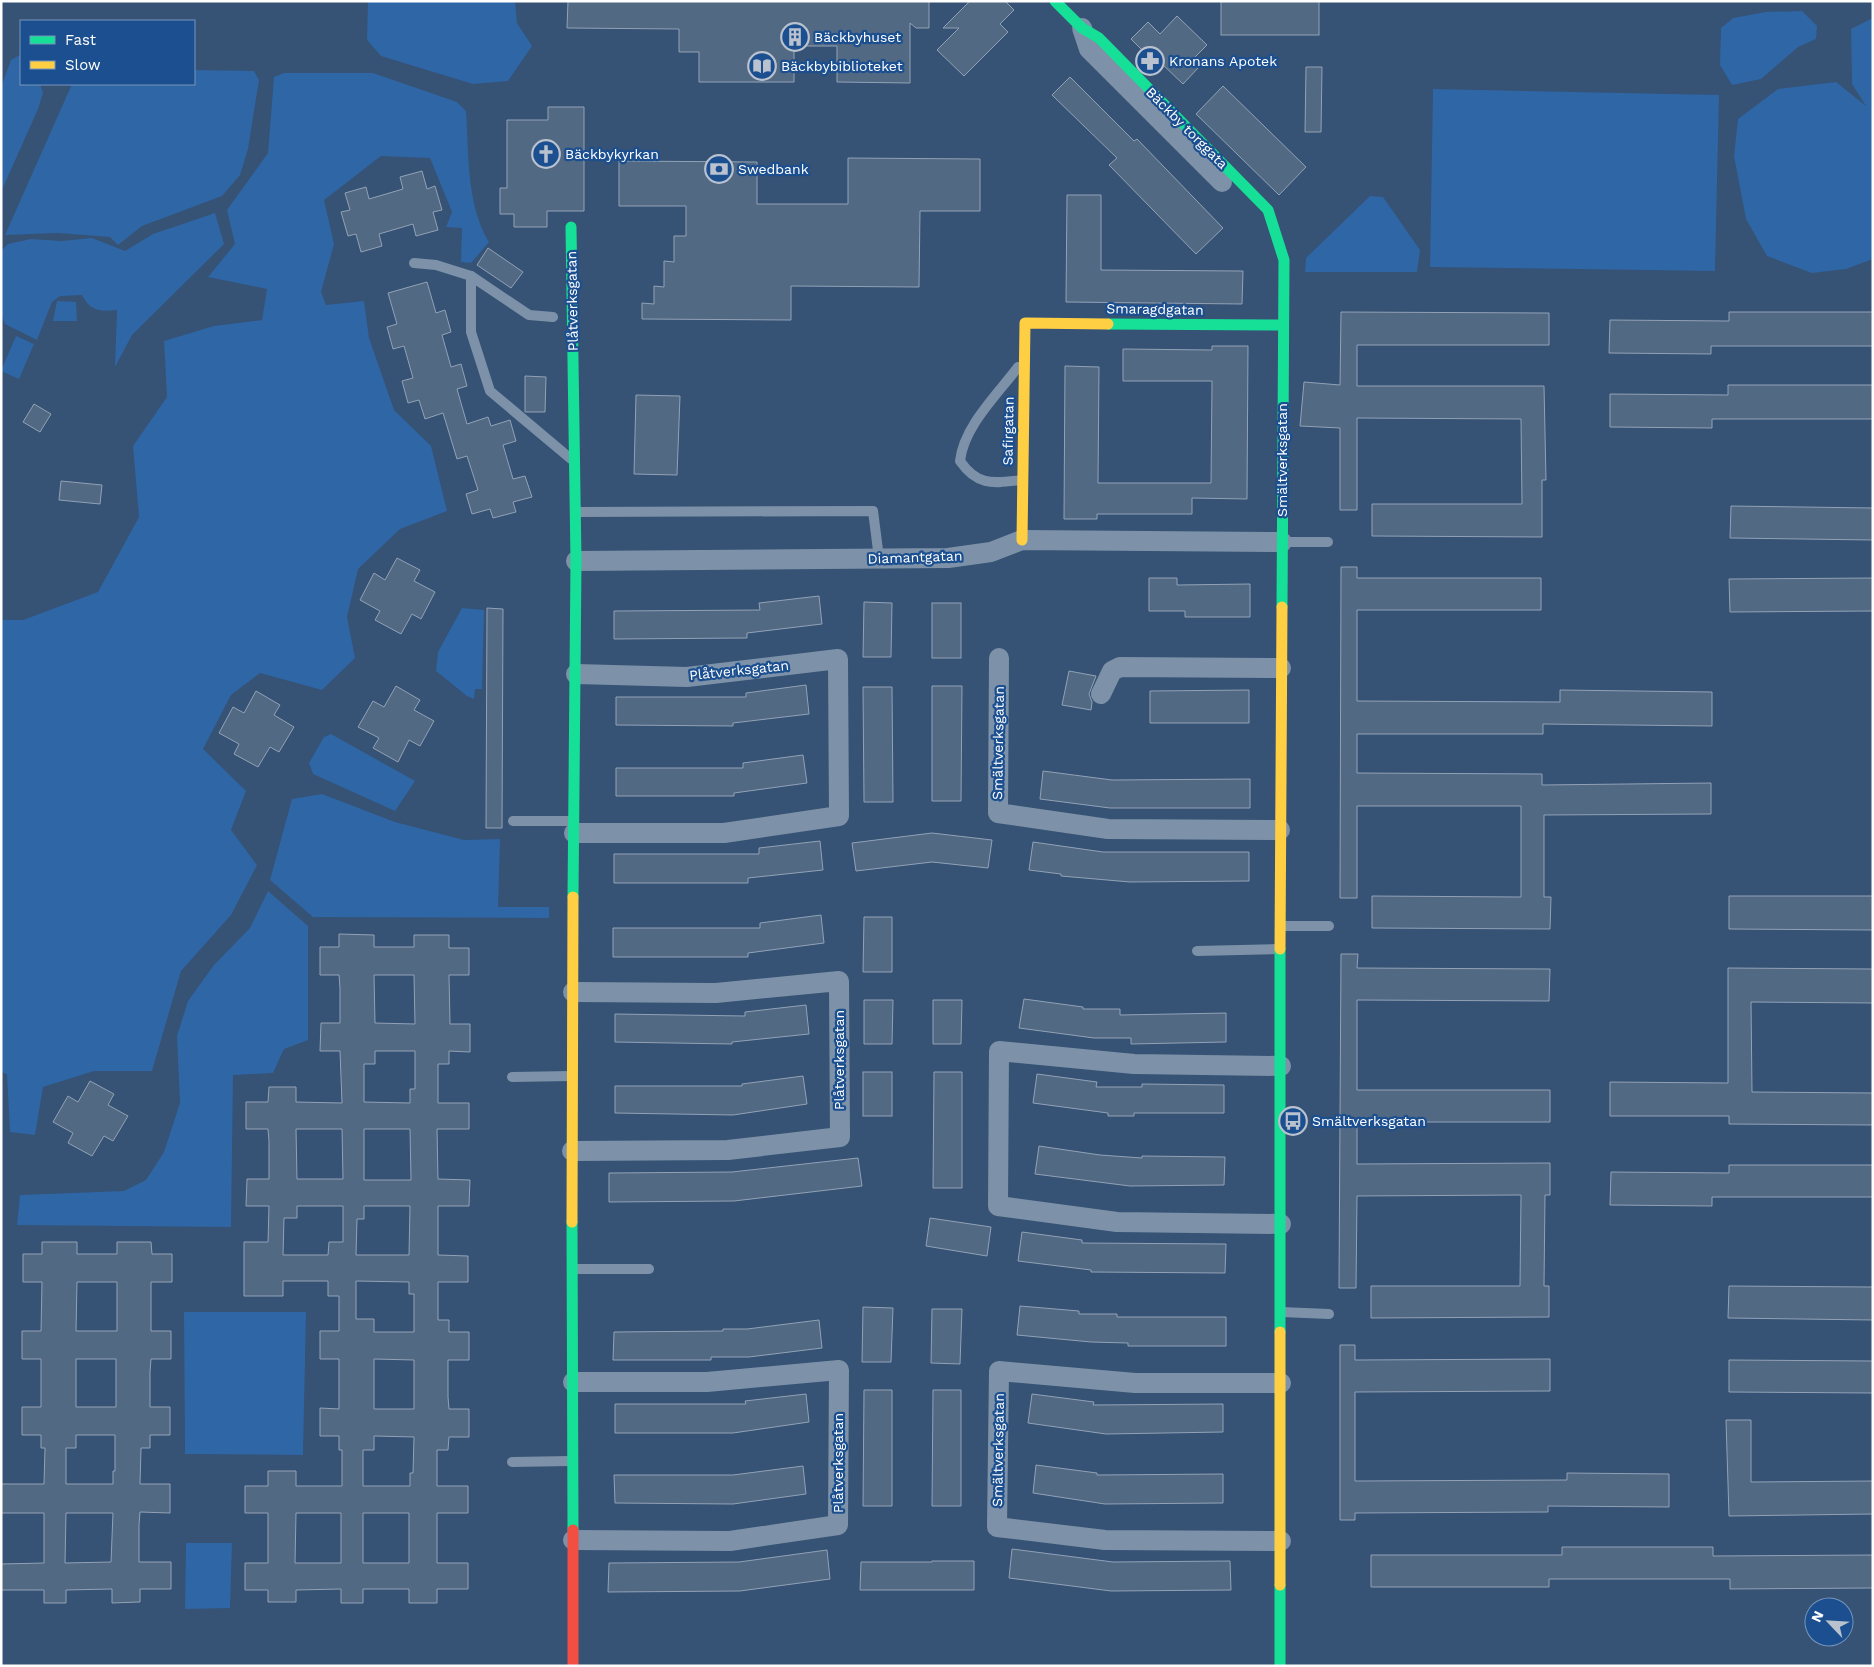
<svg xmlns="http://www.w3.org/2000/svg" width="1874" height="1667" font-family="'Work Sans',sans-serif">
<rect width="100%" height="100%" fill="#365274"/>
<g fill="#2f66a5">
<polygon points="368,1 515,1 517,23 532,46 508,81 473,84 381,56 367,40"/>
<polygon points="1802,11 1817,26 1816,39 1798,47 1761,79 1732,85 1720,65 1721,28 1733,18 1766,12"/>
<polygon points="1873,18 1873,259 1846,269 1812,273 1767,256 1746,219 1734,156 1738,119 1778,89 1836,82 1866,106 1852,84 1851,29"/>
<polygon points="20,55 21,84 40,84 43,93 38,109 1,192 1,87 11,60"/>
<polygon points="194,70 254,71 259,80 248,149 240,175 222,196 142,226 118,245 110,237 58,233 5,235 72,84 194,84"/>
<path d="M284,73H373L457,102L466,111C469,153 466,205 489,242L471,263L461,262L462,228L446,227L452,212L430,158L381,156L324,200L334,244L321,292L326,305L364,301L369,338L394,410L431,446L447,511L400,529L358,569L347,617L355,658L322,690L260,673L231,695L203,749L246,791L231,830L257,865L231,915L181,971L152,1071H94L43,1087L35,1135L10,1132L7,1074L1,1072V620H23L98,592L139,517L133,446L167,397L164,341L214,326L262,320L267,289L208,277L235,244L227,210L268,153L274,77Z"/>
<polygon points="1433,89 1719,95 1715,271 1430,267"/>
<polygon points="1370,196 1383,197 1420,250 1417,272 1305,272 1306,258"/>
<path d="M215,213L224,244L132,335L115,367L117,310C100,312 90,311 82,295L60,296L52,302L37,340L5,324L1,314V251L8,244L31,239L61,241L92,238L125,251L153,234Z"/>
<polygon points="57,301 76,302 77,321 53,321"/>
<polygon points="16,336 34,344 19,379 1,371"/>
<polygon points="462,608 484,610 482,689 475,689 474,699 467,696 436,671 438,652"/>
<polygon points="331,734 415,781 395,811 313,774 309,763 324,737"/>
<polygon points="322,794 395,822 464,840 500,839 498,907 549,907 549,918 313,917 270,880 292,799"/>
<polygon points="268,891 308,926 308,1040 284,1049 273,1073 233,1075 231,1227 17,1225 20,1195 124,1191 146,1180 164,1152 180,1103 177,1036 188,1001 214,965 250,928"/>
<polygon points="184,1312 306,1312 303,1455 185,1454"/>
<polygon points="186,1543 232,1543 230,1608 185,1609"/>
</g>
<g fill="#526984" stroke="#92a2b6" fill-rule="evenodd">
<polygon points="568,1 929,1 929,28 916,28 910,23 910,83 837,82 837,46 794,46 794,82 699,82 699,52 679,52 679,29 567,28"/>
<polygon points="970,1 1005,1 1014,10 1000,24 1008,32 964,76 937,50 959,28 943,28"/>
<rect x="1221" y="1" width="98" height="34"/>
<polygon points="1177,16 1207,45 1192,60 1199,67 1183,84 1160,62 1157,65 1131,39 1148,22 1160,34"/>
<polygon points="1306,67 1322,67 1321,132 1305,132"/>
<polygon points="1070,77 1134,141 1137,139 1223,228 1196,254 1109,165 1117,158 1052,95"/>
<polygon points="1223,86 1306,167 1279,195 1196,114"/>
<polygon points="548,107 584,107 584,211 547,211 547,227 514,227 514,214 500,214 500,188 507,188 507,120 548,120"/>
<polygon points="848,158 980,159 980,211 920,211 919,287 791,286 791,320 642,319 642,303 654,304 654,286 664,287 664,261 674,262 674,236 686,236 686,206 619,206 619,161 757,162 757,204 848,204"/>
<polygon points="422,171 427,189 435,186 442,210 433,212 438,230 416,236 413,224 379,234 382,246 361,252 356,234 348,236 341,212 350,210 345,193 366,187 369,199 403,189 400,177"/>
<polygon points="1067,195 1101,195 1101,270 1243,271 1242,304 1066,302"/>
<polygon points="488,248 523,272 511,288 477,265"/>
<polygon points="427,282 436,313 445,310 451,332 442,335 451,367 461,364 467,386 457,389 467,424 488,417 491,426 510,420 516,441 503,445 513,479 525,476 532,497 513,502 516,512 493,518 490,509 472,514 466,494 478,490 467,456 457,459 443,413 425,419 419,400 408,403 402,381 413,378 404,346 393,349 387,327 397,324 388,293"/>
<polygon points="1341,312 1549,313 1549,345 1357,345 1357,386 1544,386 1546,480 1542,480 1542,537 1372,536 1372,504 1522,504 1521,419 1357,418 1357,510 1340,510 1340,428 1300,426 1304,382 1340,385"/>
<polygon points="1729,312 1873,312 1873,346 1711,346 1711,354 1609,353 1610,320 1729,321"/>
<polygon points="1212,346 1248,346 1247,499 1192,498 1192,514 1097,514 1097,519 1064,519 1065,366 1099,367 1098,483 1211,483 1212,381 1123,381 1123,349 1212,350"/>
<polygon points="525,376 546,377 545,412 525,412"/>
<polygon points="1728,385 1873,385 1873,419 1712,419 1712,428 1610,427 1610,394 1728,395"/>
<polygon points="636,395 680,396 677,475 634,474"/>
<polygon points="34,404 51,414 40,432 23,422"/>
<polygon points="61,481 102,485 100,504 59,500"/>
<polygon points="1731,506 1873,508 1873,540 1730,538"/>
<polygon points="397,558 420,570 414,581 435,592 421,619 412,614 401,634 375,620 380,611 360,600 374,573 385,580"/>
<polygon points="1341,567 1357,567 1357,578 1541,578 1541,610 1357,610 1357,701 1560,702 1560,690 1712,692 1712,726 1543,724 1543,734 1357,734 1357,773 1542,774 1542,785 1711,783 1711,814 1544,815 1544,897 1551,897 1550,929 1372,928 1372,896 1521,897 1521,806 1357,806 1357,898 1340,898"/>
<polygon points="1149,578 1177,578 1177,585 1250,584 1250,617 1185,617 1185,611 1149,611"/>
<polygon points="1873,578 1873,611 1730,612 1729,579"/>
<polygon points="819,596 822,624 747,633 747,638 614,639 614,611 760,610 759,603"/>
<polygon points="864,602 892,603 891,657 863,657"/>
<rect x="932" y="603" width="29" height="55"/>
<polygon points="487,608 503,609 502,828 486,828"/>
<polygon points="1069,671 1096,676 1089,694 1092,702 1091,710 1062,705"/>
<polygon points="806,685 809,714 733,723 733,726 616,725 616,697 746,697 746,693"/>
<polygon points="396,686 420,700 414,710 434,721 420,746 409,740 398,762 373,748 379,738 358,727 373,701 384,707"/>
<polygon points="932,686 962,686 961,801 932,801"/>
<polygon points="863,687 892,687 893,802 864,802"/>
<polygon points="1249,690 1249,723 1150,723 1150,691"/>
<polygon points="256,691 280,705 274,715 294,727 279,752 270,747 258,767 234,754 239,744 219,733 233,707 244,713"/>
<polygon points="803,755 807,783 734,793 734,796 616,796 616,768 743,768 743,763"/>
<polygon points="1043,771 1112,780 1250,779 1250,808 1110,808 1040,799"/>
<polygon points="932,833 992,840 988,868 932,862 856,871 852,843"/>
<polygon points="820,841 823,870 748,878 748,883 614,883 614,854 759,854 759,848"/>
<polygon points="1033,842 1103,852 1249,852 1249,881 1130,882 1061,876 1061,874 1029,870"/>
<polygon points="1729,896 1873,896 1873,930 1729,929"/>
<polygon points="821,915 824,943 748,953 748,957 613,957 613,928 760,928 760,923"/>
<polygon points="864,917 892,917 892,972 863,972"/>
<path d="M339,934L374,935V947H414V935H449V948H469V975H449L450,1024H470V1052L449,1051V1064H438V1103H469V1129H437L438,1179L470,1180L469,1206H438V1255L468,1256V1282H438V1320H449V1332H469V1360H448V1397L449,1409H469V1437H449L448,1450H437V1486H468V1513H437V1563H468V1589H437V1603H409V1589H363V1603H341V1589L296,1590V1602H268V1590H245V1563H268V1513H245V1486H268V1471H296V1486H342V1450H339V1436H320V1408L339,1409V1359H320V1331H339V1296H328V1281H283V1296H244V1242H268L269,1206H246L247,1179H269V1141L268,1129H246V1102H268L269,1087H296V1102L342,1103L340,1051H320L321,1023H340V988L339,975H320V947H339ZM374,975H414L415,1024L375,1023ZM375,1051H415V1089H410V1103L364,1102V1064H375ZM296,1129H342L343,1179H297ZM364,1129H410L411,1180H364ZM297,1206H343V1242H329L328,1255H283L284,1218H297ZM364,1206H410L409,1255H356L357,1219H364ZM356,1281L409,1282V1294H414V1332H374V1319H356ZM374,1359L414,1360V1409H374ZM374,1436L414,1437L413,1473H410V1486H363V1450H374ZM296,1513H341V1563H295ZM363,1513H409V1563H363Z"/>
<polygon points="1341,954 1358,954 1357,968 1550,969 1549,1001 1357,1000 1357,1090 1550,1090 1550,1122 1357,1122 1357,1164 1550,1163 1550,1195 1545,1195 1544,1286 1549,1286 1549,1317 1371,1318 1371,1286 1520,1286 1521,1195 1357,1196 1356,1288 1339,1288"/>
<polygon points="1728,968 1873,969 1873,1003 1751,1002 1752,1092 1873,1093 1873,1125 1729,1124 1729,1116 1610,1116 1610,1082 1728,1083"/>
<polygon points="1024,999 1083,1007 1083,1009 1120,1009 1120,1015 1226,1013 1226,1042 1131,1044 1131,1038 1094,1038 1019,1028"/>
<polygon points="864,1000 893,1000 892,1044 864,1044"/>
<polygon points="933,1000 962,1000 961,1044 933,1044"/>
<polygon points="806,1005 809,1034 732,1042 732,1044 615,1042 615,1014 745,1016 745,1012"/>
<rect x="863" y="1072" width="29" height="44"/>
<polygon points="934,1072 962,1072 962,1188 933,1188"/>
<polygon points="1037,1074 1097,1082 1096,1087 1142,1087 1142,1084 1224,1085 1224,1113 1134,1113 1134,1116 1108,1116 1108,1113 1033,1103"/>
<polygon points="803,1076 807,1104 733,1115 615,1113 615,1086 742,1086 742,1084"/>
<polygon points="90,1081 114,1094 108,1105 128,1116 113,1141 104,1136 92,1156 68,1143 73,1133 53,1122 68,1096 78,1102"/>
<polygon points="1039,1146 1100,1155 1142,1158 1142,1156 1225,1157 1224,1185 1130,1186 1035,1174"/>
<polygon points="858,1158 862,1186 734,1201 609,1202 609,1173 732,1172"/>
<polygon points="1729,1165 1873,1165 1873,1197 1712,1197 1712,1206 1610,1205 1611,1172 1729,1173"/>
<polygon points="930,1218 991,1227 987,1256 926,1246"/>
<polygon points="1022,1232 1082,1240 1082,1243 1226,1244 1225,1273 1091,1272 1091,1270 1018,1261"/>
<path d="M42,1242H77V1254H117V1242H151L152,1254H172V1282H151V1331H171V1359H151L150,1372V1407H170V1435H150V1448H141L140,1484H170V1513L140,1512L139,1525V1562H171V1589H140V1602L112,1603V1589L66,1590V1603H44V1590H1V1564L44,1563V1513H1V1484H44L45,1448H41V1435H22V1407H41V1359H22V1331H41L42,1282H23V1254H42ZM77,1282H117V1331H76ZM76,1359H116V1407H76ZM76,1435H115V1471H113V1484H66V1448H76ZM66,1513H113L111,1562L65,1563Z"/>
<polygon points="1729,1286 1873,1287 1873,1320 1728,1318"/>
<polygon points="1020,1306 1079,1311 1079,1314 1117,1314 1117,1317 1226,1317 1226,1346 1128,1346 1128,1343 1091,1342 1017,1335"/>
<polygon points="863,1307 893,1308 891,1362 862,1362"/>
<polygon points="932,1309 962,1309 960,1364 931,1363"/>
<polygon points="819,1320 822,1348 749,1357 711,1357 711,1360 613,1360 614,1332 723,1331 723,1329 747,1329"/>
<polygon points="1340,1345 1355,1345 1355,1360 1550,1359 1550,1391 1355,1392 1355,1481 1567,1480 1567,1473 1669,1474 1669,1507 1548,1506 1548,1512 1355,1513 1355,1520 1340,1520"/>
<polygon points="1729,1360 1873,1361 1873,1393 1729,1392"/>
<polygon points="864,1390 892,1390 892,1506 863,1506"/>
<polygon points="933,1390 961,1390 961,1506 932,1506"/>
<polygon points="806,1394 809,1422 733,1433 615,1433 615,1404 746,1404 745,1401"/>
<polygon points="1032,1394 1094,1402 1093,1405 1223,1404 1223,1432 1106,1434 1028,1423"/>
<polygon points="1726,1420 1751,1420 1751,1482 1873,1481 1873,1514 1729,1516"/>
<polygon points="1036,1465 1097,1473 1097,1475 1223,1474 1223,1503 1105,1504 1033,1493"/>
<polygon points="803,1466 806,1494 733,1504 615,1503 614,1475 733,1475"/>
<polygon points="1562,1547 1713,1547 1713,1556 1873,1555 1873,1588 1730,1589 1730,1579 1549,1579 1549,1587 1371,1587 1371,1555 1562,1555"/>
<polygon points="1012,1549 1113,1562 1230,1561 1231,1590 1111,1591 1009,1578"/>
<polygon points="827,1550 830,1579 740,1591 608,1592 609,1563 739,1562"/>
<polygon points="932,1561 974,1561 974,1590 860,1590 861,1562 932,1562"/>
</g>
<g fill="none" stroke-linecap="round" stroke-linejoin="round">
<g stroke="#7d92a8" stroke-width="10">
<polyline points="414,263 436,265 471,276 529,315 553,317"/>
<polyline points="471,276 471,332 490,391 571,459"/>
<path d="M1018,367C997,395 964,426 960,461C978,487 994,483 1022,480"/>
<polyline points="577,512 873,511 879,558"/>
<polyline points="1282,542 1328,542"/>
<polyline points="513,821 573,821"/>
<polyline points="1281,926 1329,926"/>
<polyline points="1197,951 1278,949"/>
<polyline points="512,1077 571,1076"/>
<polyline points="574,1269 649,1269"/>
<polyline points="1281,1312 1329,1314"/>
<polyline points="512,1462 571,1461"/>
</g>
<g stroke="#7d92a8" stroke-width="20">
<polyline points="1082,28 1089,49 1222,182"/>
<polyline points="576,561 948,558 991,552 1022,540 1282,542"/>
<polyline points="999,658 998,813 1108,829 1280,830"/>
<polyline points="1101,694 1112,671 1120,667 1281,668"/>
<polyline points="574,833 724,833 839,816 838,659 687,677 576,674"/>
<polyline points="572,1151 728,1150 840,1137 839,981 716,993 573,992"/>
<polyline points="1281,1224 1117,1222 998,1206 999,1051 1134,1064 1281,1066"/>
<polyline points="573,1540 730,1541 838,1525 839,1370 707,1382 573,1382"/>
<polyline points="1281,1541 1105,1540 997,1527 999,1371 1135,1383 1281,1383"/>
</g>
<g stroke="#16e098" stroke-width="11">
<polyline points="1055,1 1082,28 1099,38 1268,210 1284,260 1282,607"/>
<polyline points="571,227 576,561 573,897"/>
<polyline points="1108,324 1283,325"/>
<polyline points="1280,949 1280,1332"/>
<polyline points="572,1222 573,1530"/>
<polyline points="1280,1585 1280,1666"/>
</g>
<g stroke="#ffcf43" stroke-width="11">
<polyline points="1022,540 1025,323 1108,324"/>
<polyline points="1280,949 1282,607"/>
<polyline points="572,1222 573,897"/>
<polyline points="1280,1332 1280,1585"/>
</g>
<polyline stroke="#f24e42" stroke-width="11" points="573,1530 573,1666"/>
</g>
<defs>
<symbol id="building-ring" viewBox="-11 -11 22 22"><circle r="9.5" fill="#1b4f8f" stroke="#b9c2ce" stroke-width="1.5"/><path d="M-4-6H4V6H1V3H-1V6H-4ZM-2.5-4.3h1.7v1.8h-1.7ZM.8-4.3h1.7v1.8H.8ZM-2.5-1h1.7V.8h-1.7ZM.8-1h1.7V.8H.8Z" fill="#b9c2ce"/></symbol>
<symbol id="pharmacy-ring" viewBox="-11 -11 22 22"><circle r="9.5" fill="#1b4f8f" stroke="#b9c2ce" stroke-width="1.5"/><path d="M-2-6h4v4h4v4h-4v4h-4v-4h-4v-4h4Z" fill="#b9c2ce"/></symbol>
<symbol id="library-ring" viewBox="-11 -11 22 22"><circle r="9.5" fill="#1b4f8f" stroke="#b9c2ce" stroke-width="1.5"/><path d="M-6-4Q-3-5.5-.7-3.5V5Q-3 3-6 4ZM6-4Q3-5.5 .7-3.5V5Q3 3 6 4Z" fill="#b9c2ce"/></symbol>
<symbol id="church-ring" viewBox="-11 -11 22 22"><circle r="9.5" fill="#1b4f8f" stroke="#b9c2ce" stroke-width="1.5"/><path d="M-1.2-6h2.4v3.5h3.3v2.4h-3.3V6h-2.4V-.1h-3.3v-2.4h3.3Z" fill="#b9c2ce"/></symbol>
<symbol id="bank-ring" viewBox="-11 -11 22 22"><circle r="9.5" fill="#1b4f8f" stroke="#b9c2ce" stroke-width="1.5"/><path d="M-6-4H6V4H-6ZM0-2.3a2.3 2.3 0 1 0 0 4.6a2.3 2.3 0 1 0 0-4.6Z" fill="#b9c2ce"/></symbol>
<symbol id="bus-ring" viewBox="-11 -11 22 22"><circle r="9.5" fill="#1b4f8f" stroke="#b9c2ce" stroke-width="1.5"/><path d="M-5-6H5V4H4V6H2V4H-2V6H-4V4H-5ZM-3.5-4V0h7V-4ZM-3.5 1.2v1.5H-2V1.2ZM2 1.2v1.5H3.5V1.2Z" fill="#b9c2ce"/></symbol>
</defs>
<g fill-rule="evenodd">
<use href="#building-ring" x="779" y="21" width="32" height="32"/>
<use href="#pharmacy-ring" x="1134" y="45" width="32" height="32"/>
<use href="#library-ring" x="746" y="50" width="32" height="32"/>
<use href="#church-ring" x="530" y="138" width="32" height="32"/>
<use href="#bank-ring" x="703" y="153" width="32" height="32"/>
<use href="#bus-ring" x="1277" y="1105" width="32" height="32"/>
</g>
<g text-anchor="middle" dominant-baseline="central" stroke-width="4.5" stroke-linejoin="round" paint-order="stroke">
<g font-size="14" fill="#fff" stroke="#1b4f8f" text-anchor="start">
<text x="814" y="37">Bäckbyhuset</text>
<text x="1169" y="61">Kronans Apotek</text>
<text x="781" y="66">Bäckbybiblioteket</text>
<text x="565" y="154">Bäckbykyrkan</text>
<text x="738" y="169">Swedbank</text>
<text x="1312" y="1121">Smältverksgatan</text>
</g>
<g font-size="14" fill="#fff" stroke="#1b4f8f">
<text transform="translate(1187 128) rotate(45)">Bäckby torggata</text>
<text transform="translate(572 301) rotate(-91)">Plåtverksgatan</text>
<text transform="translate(1155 309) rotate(1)">Smaragdgatan</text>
<text transform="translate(1008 431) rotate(-89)">Safirgatan</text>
<text transform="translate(1282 460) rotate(-90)">Smältverksgatan</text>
<text transform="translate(915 557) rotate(-2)">Diamantgatan</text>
<text transform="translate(739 670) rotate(-6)">Plåtverksgatan</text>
<text transform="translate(998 743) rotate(-89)">Smältverksgatan</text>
<text transform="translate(839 1060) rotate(-90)">Plåtverksgatan</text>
<text transform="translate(998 1450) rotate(-89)">Smältverksgatan</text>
<text transform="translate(838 1463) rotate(-90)">Plåtverksgatan</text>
</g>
</g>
<rect width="1874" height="1667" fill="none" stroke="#ffffff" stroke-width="5"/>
<rect x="20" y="20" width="175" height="65" fill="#1b4f8f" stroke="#7695bc"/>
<rect x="30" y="36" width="25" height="8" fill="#16e098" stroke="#7695bc"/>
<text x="65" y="45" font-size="15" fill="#ffffff">Fast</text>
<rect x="30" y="61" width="25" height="8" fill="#ffcf43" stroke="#7695bc"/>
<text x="65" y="70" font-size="15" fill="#ffffff">Slow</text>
<g transform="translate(1829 1622) rotate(295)"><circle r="24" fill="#1b4f8f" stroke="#7695bc"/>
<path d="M0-4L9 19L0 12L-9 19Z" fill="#b9c2ce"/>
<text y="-8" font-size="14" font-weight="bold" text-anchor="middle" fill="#ffffff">N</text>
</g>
</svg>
